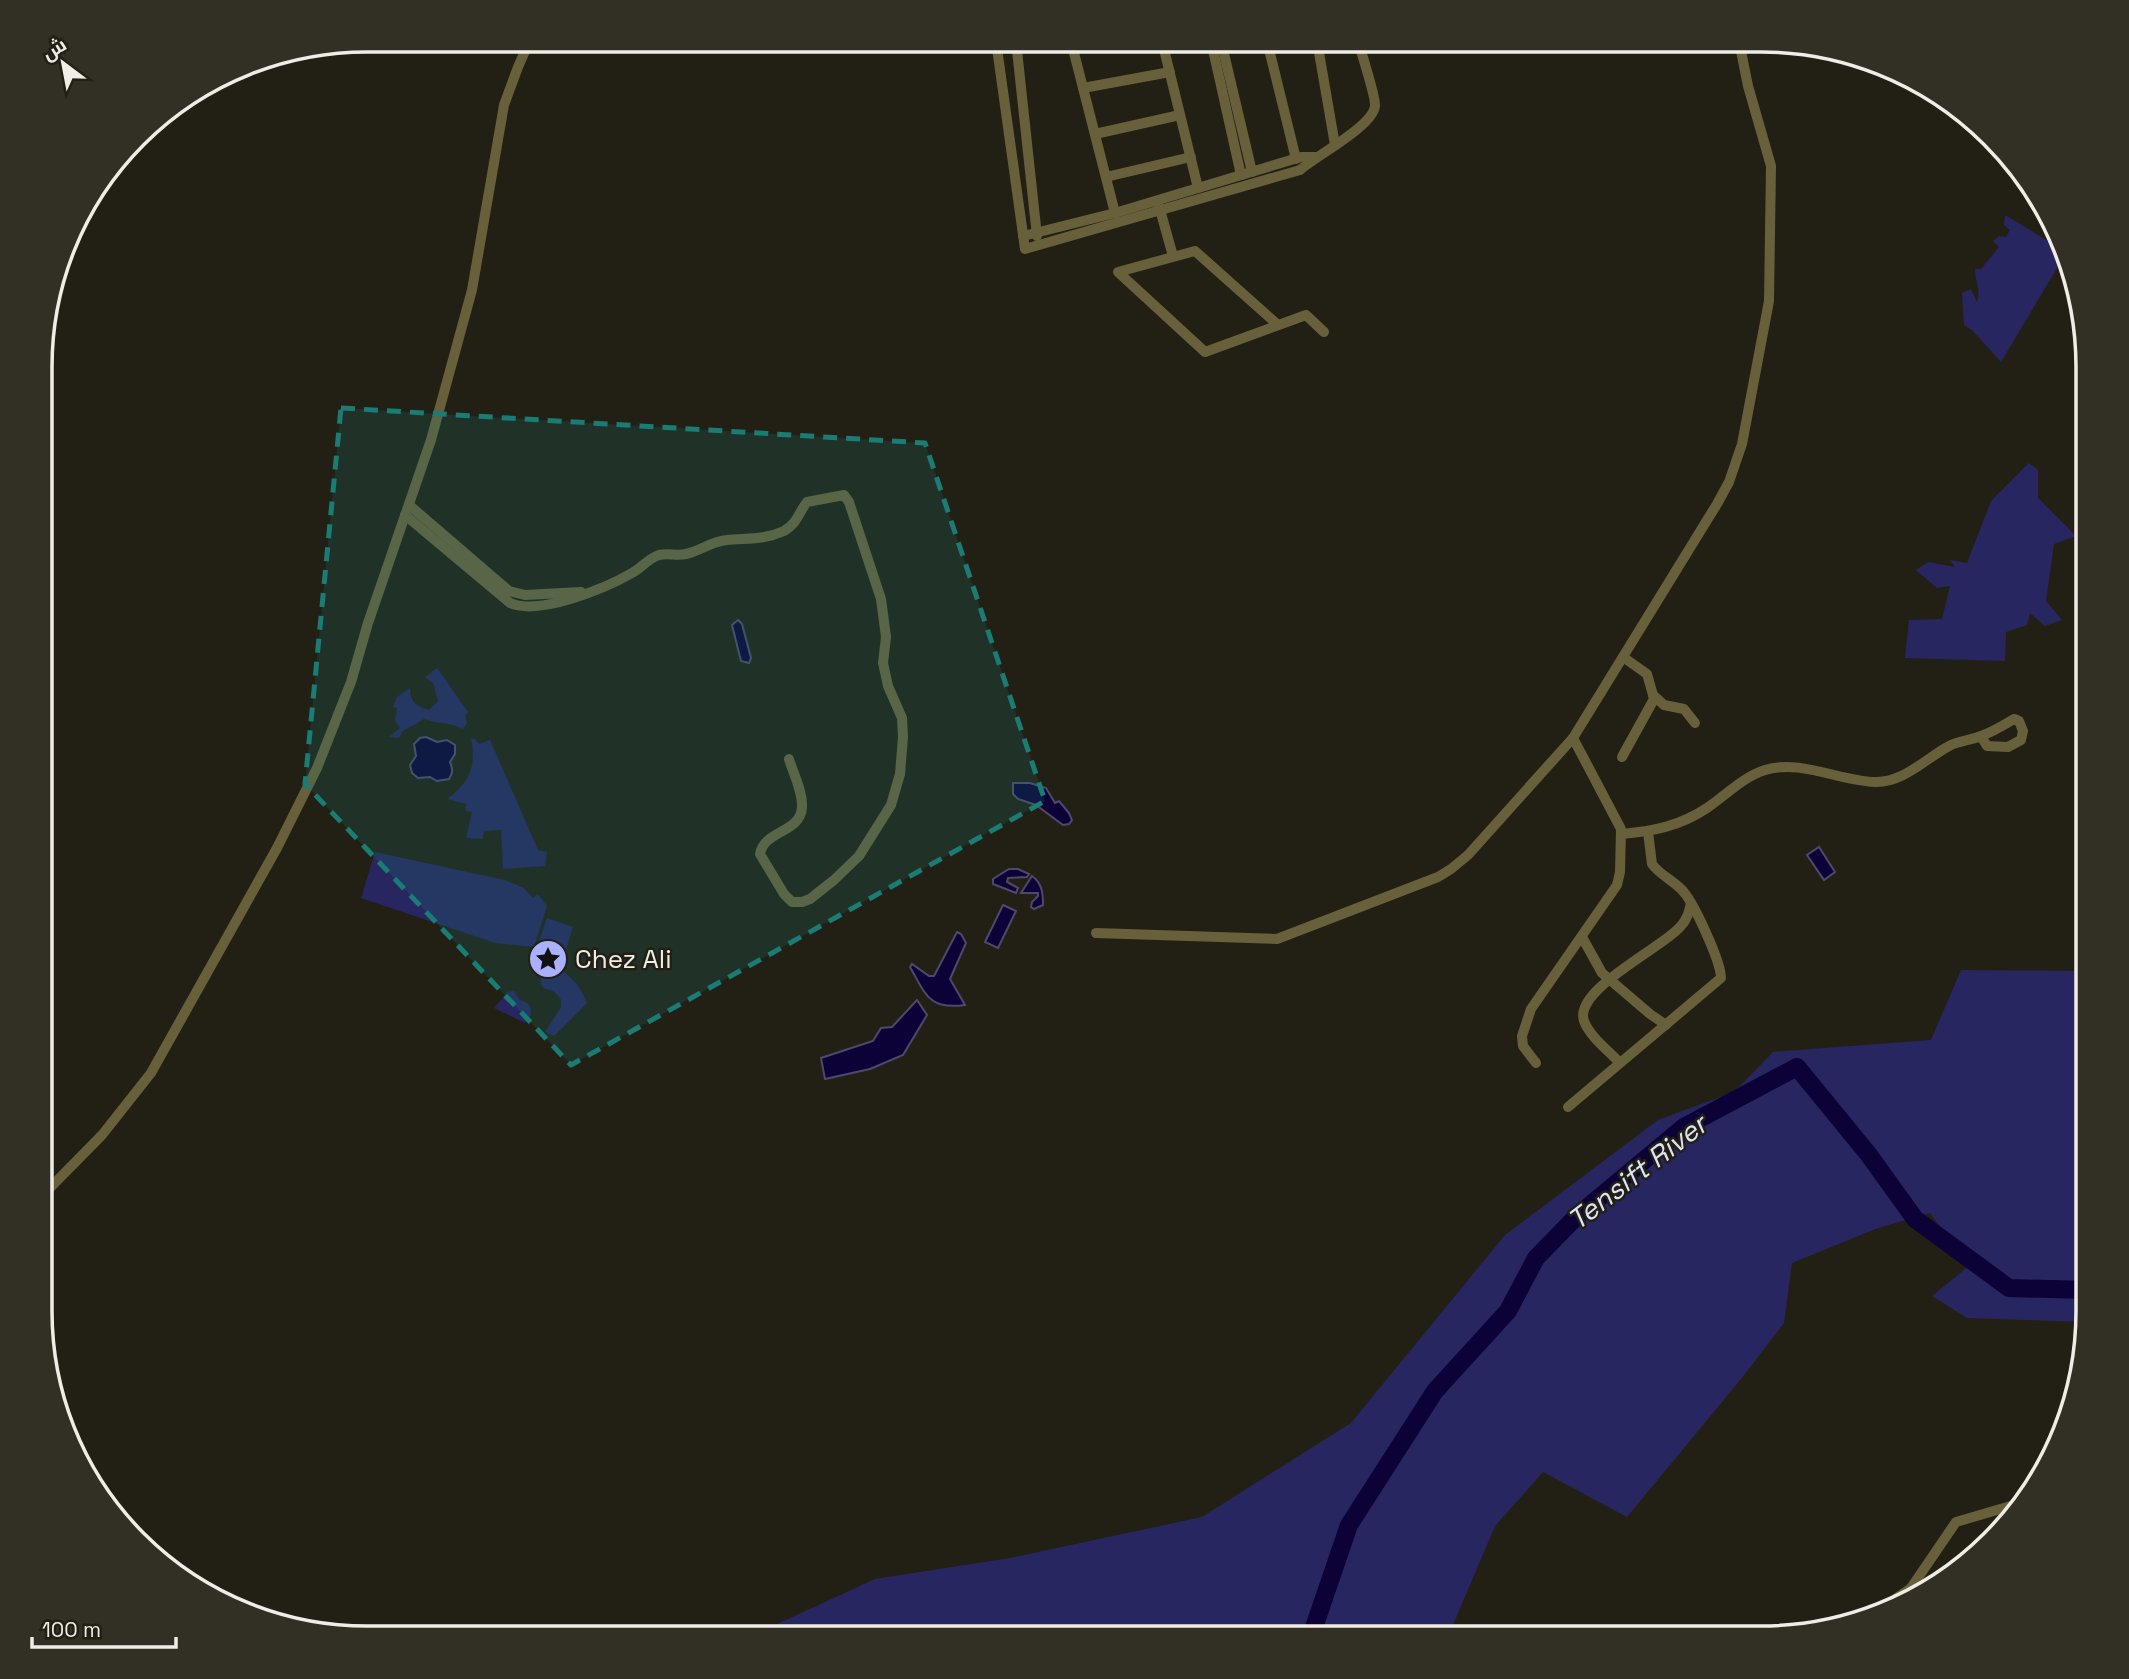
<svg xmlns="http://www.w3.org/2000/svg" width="2129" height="1679" font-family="'Space Grotesk',Cairo,sans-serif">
<rect width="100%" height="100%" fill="#222014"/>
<g fill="#282660">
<path d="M2005,215L2061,249L2063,258L2001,362L1972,330L1964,325L1962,293L1971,289L1977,302C1981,291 1975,281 1975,269H1981L1999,247L1993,241L1999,236L2006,237L2010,230L2004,225Z"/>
<polygon points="2029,463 2038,470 2038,498 2076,536 2054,544 2046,601 2062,620 2045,626 2030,613 2027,625 2006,632 2005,661 1905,658 1909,620 1942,619 1950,586 1937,588 1916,570 1928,562 1955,567 1950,560 1967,563 1991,501"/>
<path d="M437,668L468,712L465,715L467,723L463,729C450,722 438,724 424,719L403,731L399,738L389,737L400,728L395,721L397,708L393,707L397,697L410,688C410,702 416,706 429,710L438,701L433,683L425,677Z"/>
<path d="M471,738L475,739L479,744L490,740L538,850L547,852L545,866L503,869L501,830L484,831L483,839L466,838L472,812L465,811L466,804L447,799C469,783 477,766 471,738Z"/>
<polygon points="375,852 505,880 524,888 533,898 538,894 547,906 534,947 495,943 361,898"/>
<polygon points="547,918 573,927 565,953 538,944"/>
<path d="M542,961C564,968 579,982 587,1003L554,1036L545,1032L561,1007V1000C549,979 536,1003 542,961Z"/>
<polygon points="1961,970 2077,971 2088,975 2088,1322 1967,1318 1932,1296 1969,1266 1930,1213 1878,1228 1792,1263 1784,1323 1741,1379 1627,1517 1543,1472 1495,1526 1447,1639 747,1638 875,1579 1010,1558 1202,1517 1351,1423 1505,1235 1658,1120 1734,1092 1773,1052 1931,1040"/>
<path d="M514,991L520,1000C529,1002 533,1007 530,1017L525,1023L494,1008L508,992Z"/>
</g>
<g fill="#0c0237" stroke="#50486c" stroke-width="2">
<polygon points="738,620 742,624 751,658 749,663 741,661 732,625"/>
<path d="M426,737L437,742L447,740L455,745V754L450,762C453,769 453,773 449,779L437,781L430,777L418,778L412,773L410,765L416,756L414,744L420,738Z"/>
<polygon points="1013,783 1030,783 1046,788 1055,803 1059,801 1069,813 1072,820 1069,824 1063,825 1036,805 1018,799 1013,794"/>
<polygon points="1819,847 1835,872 1824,880 1807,855"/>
<polygon points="1009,869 1018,869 1029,874 1027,877 1008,878 1007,882 1018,888 1016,893 993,884 993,879"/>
<path d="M1032,876C1042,883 1043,893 1043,905L1034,909L1031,907L1032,902L1038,896V893H1021Z"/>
<polygon points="1003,905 1016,911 998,948 985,942"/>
<path d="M957,932L961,934L966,943L950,979L965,1005C929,1010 926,995 910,967L912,964L929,976H934Z"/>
<polygon points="917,1000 927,1015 903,1055 870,1069 825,1079 821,1058 873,1041 881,1028 892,1027"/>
</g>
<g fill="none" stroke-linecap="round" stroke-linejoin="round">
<polyline stroke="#0c0237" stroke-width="18" points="1310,1639 1349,1525 1435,1391 1508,1311 1536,1258 1576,1217 1684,1127 1797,1067 1869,1155 1915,1219 2009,1288 2088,1290"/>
<g stroke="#685f3b" stroke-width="10">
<path d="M996,41L1025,249L1300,170C1317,155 1373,126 1375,106C1376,97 1361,52 1358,41"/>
<polyline points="1016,41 1037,236"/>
<polyline points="1071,41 1115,213"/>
<polyline points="1162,41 1198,188"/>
<polyline points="1211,41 1241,175"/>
<polyline points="1221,41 1252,172"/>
<polyline points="1267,41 1296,159"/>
<polyline points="1317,41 1335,145"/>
<polyline points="1073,48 1104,41"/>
<polyline points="1083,88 1170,72"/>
<polyline points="1095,134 1180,115"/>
<polyline points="1106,177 1191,157"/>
<polyline points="1159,206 1173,256"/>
<polyline points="1023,236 1115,213 1301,157 1315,157"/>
<polyline points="1278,325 1195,251 1118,272 1205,352 1306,315 1324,332"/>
<polyline points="409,505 509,591 525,595 581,592"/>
<path d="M405,515L510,603C539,616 606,588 632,573C641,568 649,558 659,555C668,553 677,556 686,554C700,551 712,541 727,540C748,538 764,540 784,531C797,524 799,512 807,502L844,495L849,502L881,599L886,637L883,663L888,686L902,718L903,737L900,774L891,805L859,856L834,880L810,899L802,902H792L784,894L760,854C764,830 801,833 802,807C803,792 793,773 789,759"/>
<polyline points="1623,657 1647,674 1653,695 1664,705 1684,709 1695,723"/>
<polyline points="1622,757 1654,699 1653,695"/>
<path d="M1622,834C1654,831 1680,826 1707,808C1726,795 1743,777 1765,770C1800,759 1839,781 1875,782C1904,783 1927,757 1951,745C1960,741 1971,740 1981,736C1993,732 2004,725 2014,719L2019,721L2023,731L2021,740L2008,747L1987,746L1981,736"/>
<polyline points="1096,933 1277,939 1438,877 1451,869 1468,855 1573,738 1717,504 1729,482 1742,444 1769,301 1771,166 1748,86 1739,41"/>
<polyline points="1582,937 1602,973 1650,1014 1666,1025"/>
<path d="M1619,1062C1608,1050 1590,1037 1584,1021C1573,990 1662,948 1680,927C1687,920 1689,912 1691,903"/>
<polyline points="1536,1063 1523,1046 1522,1036 1531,1009 1617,885 1620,872 1621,829 1573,738"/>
<path d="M1568,1107L1721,978C1721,962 1693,900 1681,889C1672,880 1659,874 1652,864L1648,832"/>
<polyline points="41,1197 102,1135 151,1073 277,848 317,768 351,682 368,623 431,440 472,290 504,105 518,67 530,40"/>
<polyline points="1913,1596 1911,1588 1956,1522 2014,1505 2020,1507"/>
<polyline points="1882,1615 1882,1608 1911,1588"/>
</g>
<polyline stroke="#d2d0c8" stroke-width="2.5" stroke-dasharray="9 9" stroke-linecap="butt" points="43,384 57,285"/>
</g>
<path fill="#1a7c74" fill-opacity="0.2" stroke="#1a7c74" stroke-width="5" stroke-dasharray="14 9" stroke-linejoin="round" d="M341,408L925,443L1045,801L571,1065L305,784Z"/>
<defs>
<symbol id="sight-disc" viewBox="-11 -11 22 22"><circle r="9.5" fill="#aab0fc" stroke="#222014"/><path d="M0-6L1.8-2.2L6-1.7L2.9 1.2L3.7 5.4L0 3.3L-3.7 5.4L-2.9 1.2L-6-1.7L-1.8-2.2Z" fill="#111"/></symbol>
</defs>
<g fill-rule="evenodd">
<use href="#sight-disc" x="526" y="937" width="44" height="44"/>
</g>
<g text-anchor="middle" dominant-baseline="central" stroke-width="5" stroke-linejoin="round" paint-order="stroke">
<g font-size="26" fill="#efede6" stroke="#222014" text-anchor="start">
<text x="575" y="959">Chez Ali</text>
</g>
<g font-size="28" font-style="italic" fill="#dfe2f8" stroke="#222014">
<text transform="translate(1637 1172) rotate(-38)">Tensift River</text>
</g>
</g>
<path d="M0 0H2129V1679H0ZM367 52H1761A315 315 0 0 1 2076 367V1311A315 315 0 0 1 1761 1626H367A315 315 0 0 1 52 1311V367A315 315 0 0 1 367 52Z" fill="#323025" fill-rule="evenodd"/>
<path fill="none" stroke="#efede6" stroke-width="3.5" d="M367 52H1761A315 315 0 0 1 2076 367V1311A315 315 0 0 1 1761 1626H367A315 315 0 0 1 52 1311V367A315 315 0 0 1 367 52Z"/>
<g transform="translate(63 63) rotate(328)" stroke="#222014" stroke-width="5" paint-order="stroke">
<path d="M0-5L12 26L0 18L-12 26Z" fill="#efede6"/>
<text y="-10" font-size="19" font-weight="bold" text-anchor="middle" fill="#efede6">ش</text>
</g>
<path d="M32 1637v10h144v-10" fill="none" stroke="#efede6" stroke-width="3.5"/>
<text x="42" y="1637" font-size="21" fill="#efede6" stroke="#222014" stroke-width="5" paint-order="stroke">100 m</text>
</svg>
